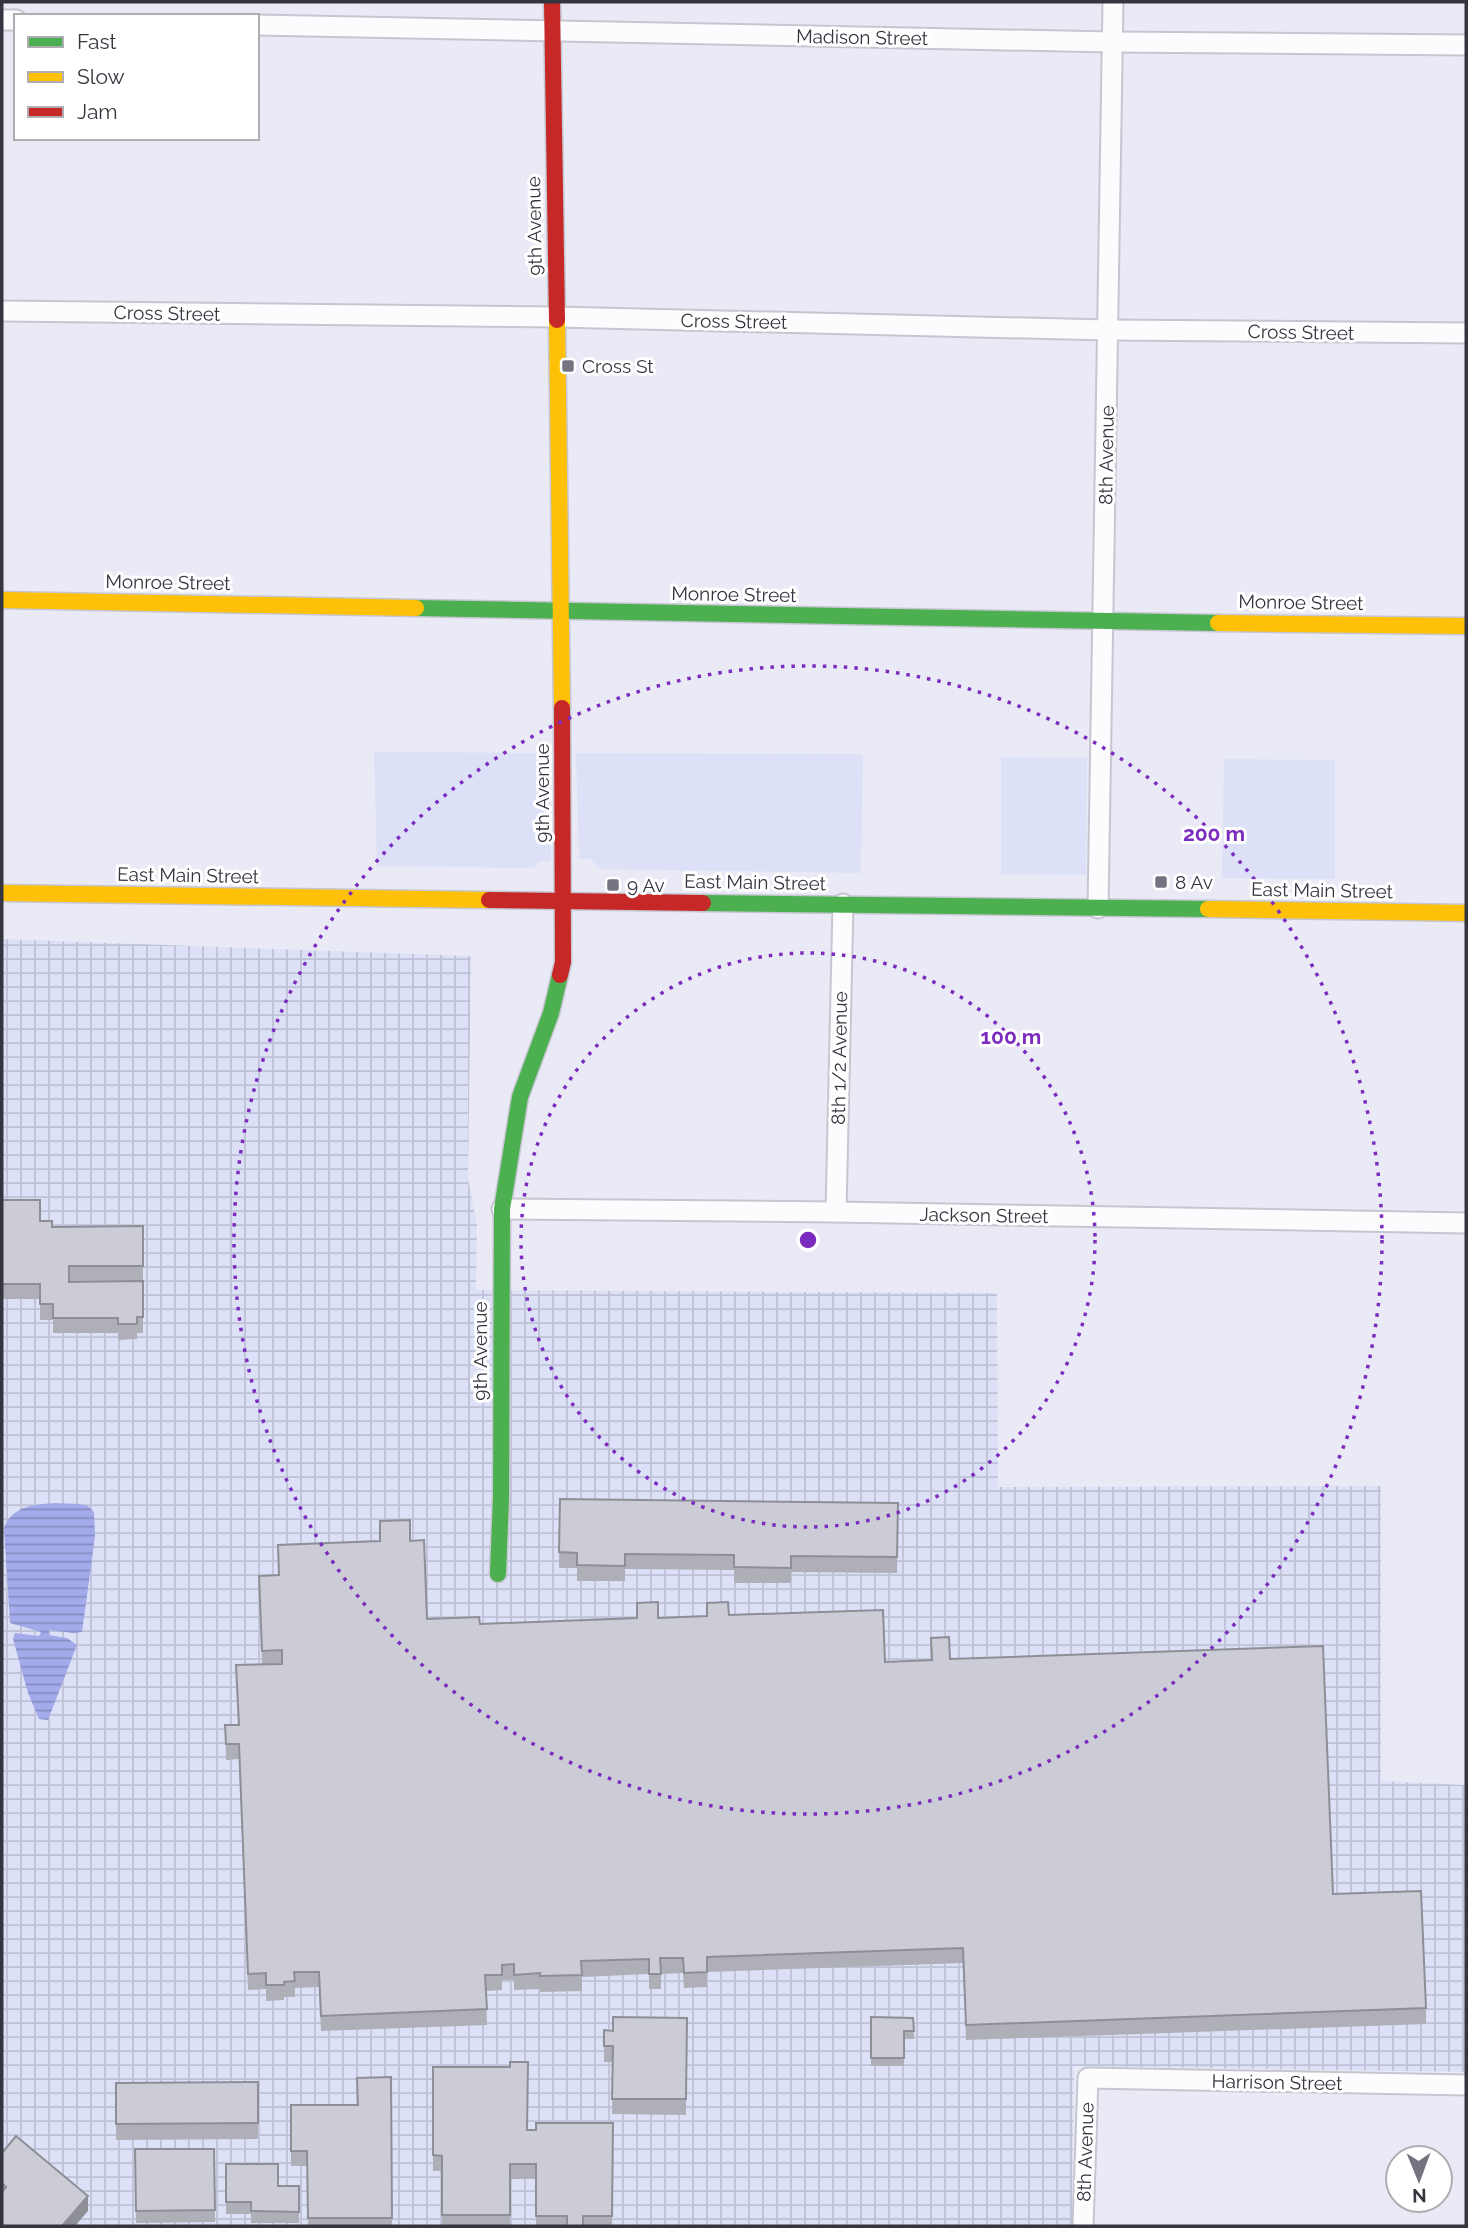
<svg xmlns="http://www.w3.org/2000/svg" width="1468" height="2228" font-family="Raleway,sans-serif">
<defs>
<pattern id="industrial-grid" width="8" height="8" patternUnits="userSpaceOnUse" patternTransform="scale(1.75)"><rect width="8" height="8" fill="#dde1f8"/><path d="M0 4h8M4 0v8" fill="none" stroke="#bec2d6"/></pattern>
<pattern id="water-rules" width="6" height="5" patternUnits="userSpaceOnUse" patternTransform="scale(1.75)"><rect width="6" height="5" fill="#a4abeb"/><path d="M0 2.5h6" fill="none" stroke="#868cc0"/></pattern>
</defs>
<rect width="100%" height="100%" fill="#e9eaf5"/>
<g fill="#dde1f8">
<polygon points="374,752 549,753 551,861 541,861 533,868 377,866"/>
<polygon points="576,753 863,754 861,873 600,869 590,859 579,859"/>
<polygon points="1001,757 1087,758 1086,875 1001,874"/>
<polygon points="1224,759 1335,760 1335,879 1222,878"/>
</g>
<polygon fill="url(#industrial-grid)" points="2,939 471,956 468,1179 477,1225 476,1290 997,1293 998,1487 1381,1486 1381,1781 1466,1785 1466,2072 1074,2066 1072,2226 2,2226"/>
<path fill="url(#water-rules)" d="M56,1503L80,1504L88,1506L94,1512L95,1535L91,1567L82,1632L73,1633L49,1630V1635L67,1638L77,1645L48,1720L39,1719L28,1693L13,1639L15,1633L39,1636L41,1632L10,1623L4,1528C12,1506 35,1504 56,1503Z"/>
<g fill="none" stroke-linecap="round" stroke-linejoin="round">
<defs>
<g id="street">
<polyline points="2,20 16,20"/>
<polyline points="257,25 1112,42 1466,45"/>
<polyline points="2,311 556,317 1108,330 1466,333"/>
<polyline points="1098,908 1113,2"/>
<polyline points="502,1209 836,1212 1466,1223"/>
<polyline points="836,1212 843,904"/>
<polyline points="1083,2226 1088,2078 1466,2085"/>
</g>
<g id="fast">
<polyline points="416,608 1218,623"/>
<polyline points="703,903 1208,909"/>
<polyline points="498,1574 501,1497 502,1209 520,1097 551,1013 560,975"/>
</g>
<g id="slow">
<polyline points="557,320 562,708"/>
<polyline points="2,600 416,608"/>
<polyline points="1218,623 1466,626"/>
<polyline points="2,893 489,900"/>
<polyline points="1208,909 1466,913"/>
</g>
<g id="jam">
<polyline points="552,2 557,320"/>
<polyline points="489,900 703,903"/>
<polyline points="560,975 563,962 562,708"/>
</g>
</defs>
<use href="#street" stroke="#c5c6d0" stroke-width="23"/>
<use href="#fast" stroke="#c5c6d0" stroke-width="19"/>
<use href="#slow" stroke="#c5c6d0" stroke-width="19"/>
<use href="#jam" stroke="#c5c6d0" stroke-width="19"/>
<use href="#street" stroke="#fcfcfe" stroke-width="19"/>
<use href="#fast" stroke="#4caf50" stroke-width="16"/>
<use href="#slow" stroke="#ffc107" stroke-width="16"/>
<use href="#jam" stroke="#c62828" stroke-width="16"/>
</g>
<g fill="#afafb8">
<polygon points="2,1200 52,1227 143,1226 143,1333 137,1333 137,1339 118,1340 118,1333 53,1333 53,1320 40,1320 40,1299 2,1299"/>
<polygon points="560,1499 898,1503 897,1573 791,1572 791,1583 734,1583 734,1570 625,1569 625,1581 577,1581 577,1568 559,1568"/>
<polygon points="380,1521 410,1541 427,1619 480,1624 729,1615 885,1662 931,1660 931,1638 950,1659 1333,1894 1426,2008 1426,2024 966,2040 963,1963 707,1972 707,1987 684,1988 683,1973 661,1974 661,1989 649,1989 649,1974 582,1977 582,1991 540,1992 540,1989 514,1990 514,1980 502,1980 502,1990 486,1991 487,2025 321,2031 319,1987 295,1988 295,1997 284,1997 284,2000 266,2001 266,1989 248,1990 239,1759 226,1760 225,1725 238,1725 236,1665 262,1664 259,1576 278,1575 278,1545 380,1541"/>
<polygon points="871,2017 913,2018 914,2039 904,2039 904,2066 871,2066"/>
<polygon points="687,2018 686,2115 612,2114 613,2062 604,2062 604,2046 613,2031"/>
<polygon points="433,2067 527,2130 613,2123 612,2226 536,2226 536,2179 510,2179 510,2226 442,2226 442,2171 433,2171"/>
<polygon points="391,2077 392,2226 308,2226 307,2166 291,2166 291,2105 357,2105"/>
<polygon points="258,2082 258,2139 116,2140 116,2083"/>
<polygon points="135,2149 214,2149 215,2222 136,2223"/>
<polygon points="2,2153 88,2211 2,2226"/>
<polygon points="226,2164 278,2186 299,2186 299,2223 251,2223 251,2214 226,2214"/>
</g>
<polygon fill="#8e8f96" points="88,2196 88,2211 75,2226 62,2226"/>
<g fill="#cbccd6" stroke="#8e8f96" stroke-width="2">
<polygon points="2,1200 40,1200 40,1221 52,1221 52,1227 143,1226 143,1266 69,1266 69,1282 143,1281 143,1317 137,1317 137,1324 118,1324 118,1318 53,1318 53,1304 40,1304 40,1284 2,1284"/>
<polygon points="560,1499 898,1503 897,1557 791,1556 791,1568 734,1567 734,1555 625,1554 625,1566 577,1565 577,1553 559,1552"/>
<polygon points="410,1520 410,1541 424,1540 427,1619 479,1617 480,1624 637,1618 637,1603 658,1602 658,1618 707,1616 707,1603 728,1602 729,1615 883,1610 885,1662 932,1660 931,1638 949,1637 950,1659 1323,1646 1333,1894 1421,1891 1426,2008 966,2025 963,1948 707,1957 707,1972 684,1973 683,1958 660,1958 661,1974 649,1974 649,1959 581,1961 582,1975 540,1976 540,1973 514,1975 514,1964 502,1965 502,1975 485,1975 487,2009 321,2016 319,1972 294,1972 295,1981 284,1982 284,1985 266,1985 266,1973 248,1974 239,1744 226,1744 225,1725 239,1725 236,1665 282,1664 282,1650 262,1651 259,1576 279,1575 278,1545 380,1541 380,1521"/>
<polygon points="613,2017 687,2018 686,2099 612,2099 613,2046 604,2046 604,2030 613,2031"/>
<polygon points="871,2017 913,2018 914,2031 904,2031 904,2058 871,2058"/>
<polygon points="510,2062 528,2062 527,2130 536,2130 536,2123 613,2123 612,2216 583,2216 583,2226 567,2226 567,2216 536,2216 536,2164 510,2164 510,2215 442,2215 442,2156 433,2155 433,2067 510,2067"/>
<polygon points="391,2077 392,2218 308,2218 307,2151 291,2151 291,2105 358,2105 357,2078"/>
<polygon points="258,2082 258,2123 116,2124 116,2083"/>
<polygon points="16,2136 88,2196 62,2226 2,2226 2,2192 6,2187 2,2183 2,2153"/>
<polygon points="135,2149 214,2149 215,2210 136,2211"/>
<polygon points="226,2164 278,2164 278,2186 299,2186 299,2212 251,2211 251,2202 226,2202"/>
</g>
<g fill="none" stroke="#7b2cbf" stroke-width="3.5" stroke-dasharray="3.5 7">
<circle cx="808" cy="1240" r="287"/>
<circle cx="808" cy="1240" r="574"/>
</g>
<g fill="#73747f" stroke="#fff" stroke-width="2.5">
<rect x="561" y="359" width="14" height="14" rx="3.5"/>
<rect x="1154" y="875" width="14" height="14" rx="3.5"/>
<rect x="606" y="878" width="14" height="14" rx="3.5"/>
</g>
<g text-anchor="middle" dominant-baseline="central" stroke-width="6" stroke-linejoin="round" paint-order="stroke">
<g font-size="19" fill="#34353f" stroke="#fff">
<text transform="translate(862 37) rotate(1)">Madison Street</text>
<text transform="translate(534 226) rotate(-91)">9th Avenue</text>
<text transform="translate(167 313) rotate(1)">Cross Street</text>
<text transform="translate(734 321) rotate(1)">Cross Street</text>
<text transform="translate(1301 332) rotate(1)">Cross Street</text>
<text transform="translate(1106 455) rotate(-89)">8th Avenue</text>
<text transform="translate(168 582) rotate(1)">Monroe Street</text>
<text transform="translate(734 594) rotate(1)">Monroe Street</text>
<text transform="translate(1301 602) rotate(1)">Monroe Street</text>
<text transform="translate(542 793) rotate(-90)">9th Avenue</text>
<text transform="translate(188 875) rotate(1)">East Main Street</text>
<text transform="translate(755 882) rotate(1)">East Main Street</text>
<text transform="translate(1322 890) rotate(1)">East Main Street</text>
<text transform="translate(839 1058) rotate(-89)">8th 1/2 Avenue</text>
<text transform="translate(984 1215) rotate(1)">Jackson Street</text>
<text transform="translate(480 1351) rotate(-90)">9th Avenue</text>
<text transform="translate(1277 2082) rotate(1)">Harrison Street</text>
<text transform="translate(1085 2152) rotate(-88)">8th Avenue</text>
</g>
<g font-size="19" fill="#34353f" stroke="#fff" text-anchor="start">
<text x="582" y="366">Cross St</text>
<text x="1175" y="882">8 Av</text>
<text x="627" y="885">9 Av</text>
</g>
</g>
<circle cx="808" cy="1240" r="10" fill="#7b2cbf" stroke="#fff" stroke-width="3.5"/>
<g font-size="21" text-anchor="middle" font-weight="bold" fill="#7b2cbf" stroke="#fff" stroke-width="6" stroke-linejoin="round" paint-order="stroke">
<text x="1214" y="841">200 m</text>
<text x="1011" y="1044">100 m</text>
</g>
<rect width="1468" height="2228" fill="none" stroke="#34353f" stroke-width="7"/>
<rect x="14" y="14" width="245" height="126" fill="#ffffff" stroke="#aeaeb2" stroke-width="2"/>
<rect x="28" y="37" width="35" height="10" fill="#4caf50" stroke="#aeaeb2" stroke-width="2"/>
<text x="77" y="49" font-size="21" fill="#34353f">Fast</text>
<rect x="28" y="72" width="35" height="10" fill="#ffc107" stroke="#aeaeb2" stroke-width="2"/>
<text x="77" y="84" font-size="21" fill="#34353f">Slow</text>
<rect x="28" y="107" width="35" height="10" fill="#c62828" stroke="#aeaeb2" stroke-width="2"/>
<text x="77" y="119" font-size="21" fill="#34353f">Jam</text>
<g transform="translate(1419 2179) rotate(179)"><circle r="33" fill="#ffffff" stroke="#aeaeb2" stroke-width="2"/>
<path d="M0-5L12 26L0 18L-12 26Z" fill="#73747f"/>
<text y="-10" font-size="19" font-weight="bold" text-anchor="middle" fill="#34353f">N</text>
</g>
</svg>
